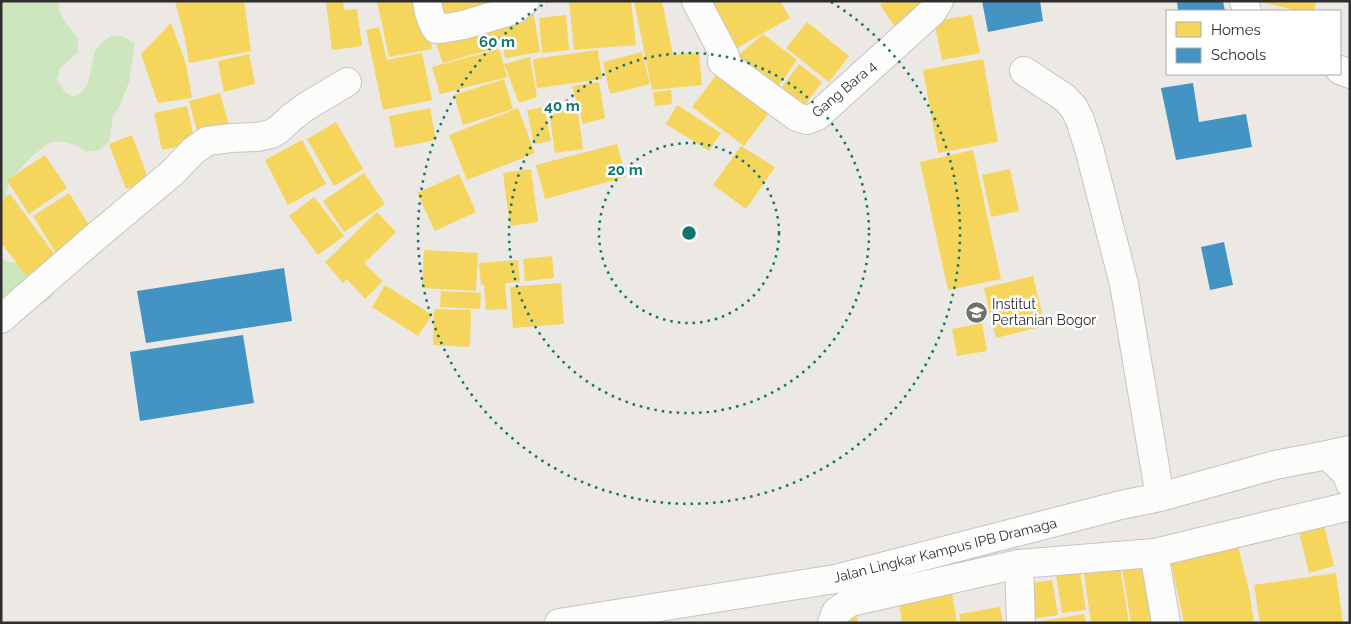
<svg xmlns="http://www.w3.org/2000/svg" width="1351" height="624" font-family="Raleway,sans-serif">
<rect width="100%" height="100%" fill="#ece8e4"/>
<g fill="#cee6be">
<polygon points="1,1 58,1 59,9 64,20 78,39 78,52 60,68 57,80 64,91 73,97 82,92 88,83 95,51 102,42 111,36 123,36 135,43 129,82 120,105 113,116 109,142 99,150 86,152 76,145 64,142 51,142 41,149 31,157 23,166 11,178 7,190 7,202 1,210"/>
<path d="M1,259C18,266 36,263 54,266L58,287L50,299L39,306L27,310L1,322Z"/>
</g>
<g fill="#f6d55c">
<polygon points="175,1 244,1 251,51 189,63 185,39"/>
<polygon points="326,1 343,1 344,10 357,9 362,46 332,50"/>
<polygon points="377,1 426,1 432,49 389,57"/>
<polygon points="431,1 510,1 435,25"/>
<polygon points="569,1 631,1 636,45 574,50"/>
<polygon points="634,1 662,1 673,55 699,52 702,85 652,90"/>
<polygon points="701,1 780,1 790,18 730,52"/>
<polygon points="886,1 920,1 926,10 897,30 880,5"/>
<polygon points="1258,1 1316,1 1314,11 1298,11"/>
<polygon points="532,4 540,52 505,58 503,45 489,48 486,37 489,50 443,63 434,38"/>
<polygon points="566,15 569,50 542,53 539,18"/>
<polygon points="972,15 980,53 942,60 934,21"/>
<polygon points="807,22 849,56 829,82 786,48"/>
<polygon points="171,23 186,64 192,98 158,103 141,54"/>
<polygon points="379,27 387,60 422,53 432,100 383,110 366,30"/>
<polygon points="763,34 797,60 772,95 729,63"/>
<polygon points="499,49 507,77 440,94 432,67"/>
<polygon points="598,50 602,79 537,88 533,59"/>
<polygon points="642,52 650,84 610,94 603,62"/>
<polygon points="249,54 255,84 224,92 218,61"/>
<polygon points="530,57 537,97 519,103 504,64"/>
<polygon points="983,59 998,142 938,153 923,70"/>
<polygon points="799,64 822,82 799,113 776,95"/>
<polygon points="723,66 775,105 744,146 692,107"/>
<polygon points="504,79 513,109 463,125 454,95"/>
<polygon points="599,82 605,118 583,124 572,86"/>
<polygon points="671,90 672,104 655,106 653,92"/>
<polygon points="220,93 229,126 198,135 189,101"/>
<polygon points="677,105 721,133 709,151 666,124"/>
<polygon points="187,106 195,143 162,150 154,113"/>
<polygon points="577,106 583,149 555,153 549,110"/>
<polygon points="544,107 551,141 534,144 527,110"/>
<polygon points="430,108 436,140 395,148 389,116"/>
<polygon points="518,108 535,153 467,180 449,135"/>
<polygon points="336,122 363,169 334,186 307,139"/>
<polygon points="132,135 149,181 126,189 109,144"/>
<polygon points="302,140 326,184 288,205 265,160"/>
<polygon points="617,144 626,177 545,199 536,165"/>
<polygon points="741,146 775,167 746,209 713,185"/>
<polygon points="973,150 1001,279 948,290 920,162"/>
<polygon points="45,155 67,188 29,214 7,180"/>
<polygon points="531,169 538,222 510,226 503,173"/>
<polygon points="1010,169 1019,211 991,217 982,175"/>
<polygon points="364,173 385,204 344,232 323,201"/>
<polygon points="459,174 476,212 435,231 417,193"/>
<polygon points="69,193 95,235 59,258 33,216"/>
<polygon points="10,194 55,255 26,276 1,242 1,201"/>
<polygon points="314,197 344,236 318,255 289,216"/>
<polygon points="377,212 396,232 364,263 383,281 365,299 347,279 343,283 325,262"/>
<polygon points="424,250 478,253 476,291 422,288"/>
<polygon points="552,256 554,278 525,281 523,259"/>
<polygon points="518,260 520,282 505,283 507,309 486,310 484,285 481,285 479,263"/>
<polygon points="1033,276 1045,326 996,338 984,288"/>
<polygon points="561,283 564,324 513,328 510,287"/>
<polygon points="385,285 432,315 418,336 372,307"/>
<polygon points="441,291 481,293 480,309 440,307"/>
<polygon points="434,309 471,310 470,347 433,345"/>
<polygon points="982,323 987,351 957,356 952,329"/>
<polygon points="1324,526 1334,566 1309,573 1299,532"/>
<polygon points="1238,546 1249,590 1254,623 1184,623 1170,559"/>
<polygon points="1144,559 1155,623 1131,623 1121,562"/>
<polygon points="1119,561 1129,623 1091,623 1083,567"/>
<polygon points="1080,571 1086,610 1062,613 1056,575"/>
<polygon points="1336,573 1343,623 1260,623 1254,585"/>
<polygon points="1052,580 1058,615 1026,620 1020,585"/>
<polygon points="951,586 957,623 902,623 898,594"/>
<polygon points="1000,607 1003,623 961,623 959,614"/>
<polygon points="1084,614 1086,623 1037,623 1037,622"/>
<polygon points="857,617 858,623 837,623 836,619"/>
</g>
<g fill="#4393c3">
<polygon points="982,1 1040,1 1043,21 988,32"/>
<polygon points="1177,1 1223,1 1225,11 1178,11"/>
<polygon points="1193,83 1199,122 1246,114 1252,147 1176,160 1161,88"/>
<polygon points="1224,242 1233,285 1210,290 1201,247"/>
<polygon points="284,268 292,321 146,343 137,291"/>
<polygon points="243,335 254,403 140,421 130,352"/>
</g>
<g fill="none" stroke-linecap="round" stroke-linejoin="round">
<defs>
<g id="street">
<path d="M427,1C428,11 431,20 436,29H441L463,25L504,13L516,9L525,1"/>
<polyline points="696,1 725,56 722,61 722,62 797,117 807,120 817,116 932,12 939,1"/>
<polyline points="1244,1 1247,11"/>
<polyline points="1340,70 1350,74"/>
<polyline points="1024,71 1065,98 1074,108 1080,120 1090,152 1124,284 1160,497"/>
<polyline points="1,319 93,239 172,173 193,151 207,141 231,138 257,137 271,134 278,130 292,117 307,106 347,82"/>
<polyline points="1327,455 1350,450"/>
<polyline points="1154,553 1166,623"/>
<polyline points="1019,564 1021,623"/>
<polyline points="832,623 836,612 850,602 1019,564 1154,553 1350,506"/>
</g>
<polyline id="secondary" points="559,623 835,579 1121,505 1160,497 1275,465 1327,455 1346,473 1350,483"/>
</defs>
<use href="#street" stroke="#c5c4c5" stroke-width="30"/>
<use href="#secondary" stroke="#c5c4c5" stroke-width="30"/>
<use href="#street" stroke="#fcfcfb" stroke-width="28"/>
<use href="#secondary" stroke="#fcfcfb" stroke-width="28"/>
</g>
<g fill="none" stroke="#0f766e" stroke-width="2.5" stroke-dasharray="2.5 5">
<circle cx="689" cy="233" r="90"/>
<circle cx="689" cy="233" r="180"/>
<path d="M831 2A271 271 0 1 1 547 2"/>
</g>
<defs>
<symbol id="university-disc" viewBox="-11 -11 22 22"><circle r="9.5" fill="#706f6e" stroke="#fff"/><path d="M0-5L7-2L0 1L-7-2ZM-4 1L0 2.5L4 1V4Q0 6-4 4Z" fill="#fff"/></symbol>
</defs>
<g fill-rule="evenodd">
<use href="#university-disc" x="964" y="300" width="25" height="25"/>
</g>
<g text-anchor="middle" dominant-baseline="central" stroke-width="5" stroke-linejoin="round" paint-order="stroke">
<g font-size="14" fill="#2e2e2e" stroke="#fff">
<text transform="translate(844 89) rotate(-40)">Gang Bara 4</text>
<text transform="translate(945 550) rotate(-14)">Jalan Lingkar Kampus IPB Dramaga</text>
</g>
<g font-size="14" fill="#2e2e2e" stroke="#fff" text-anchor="start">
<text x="992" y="304">Institut<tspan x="992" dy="16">Pertanian Bogor</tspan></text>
</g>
</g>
<circle cx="689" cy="233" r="8" fill="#0f766e" stroke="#fff" stroke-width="2.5"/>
<g font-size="15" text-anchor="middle" font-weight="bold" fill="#0f766e" stroke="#fff" stroke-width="5" stroke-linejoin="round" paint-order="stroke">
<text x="497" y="47">60 m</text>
<text x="562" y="111">40 m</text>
<text x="625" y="175">20 m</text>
</g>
<rect width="1351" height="624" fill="none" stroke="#2e2e2e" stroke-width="5"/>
<rect x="1166" y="10" width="175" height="65" fill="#ffffff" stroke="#ababab"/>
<rect x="1176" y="22" width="25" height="15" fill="#f6d55c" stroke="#ababab"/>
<text x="1211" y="35" font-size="15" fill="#2e2e2e">Homes</text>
<rect x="1176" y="48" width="25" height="15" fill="#4393c3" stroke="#ababab"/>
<text x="1211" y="60" font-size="15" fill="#2e2e2e">Schools</text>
</svg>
